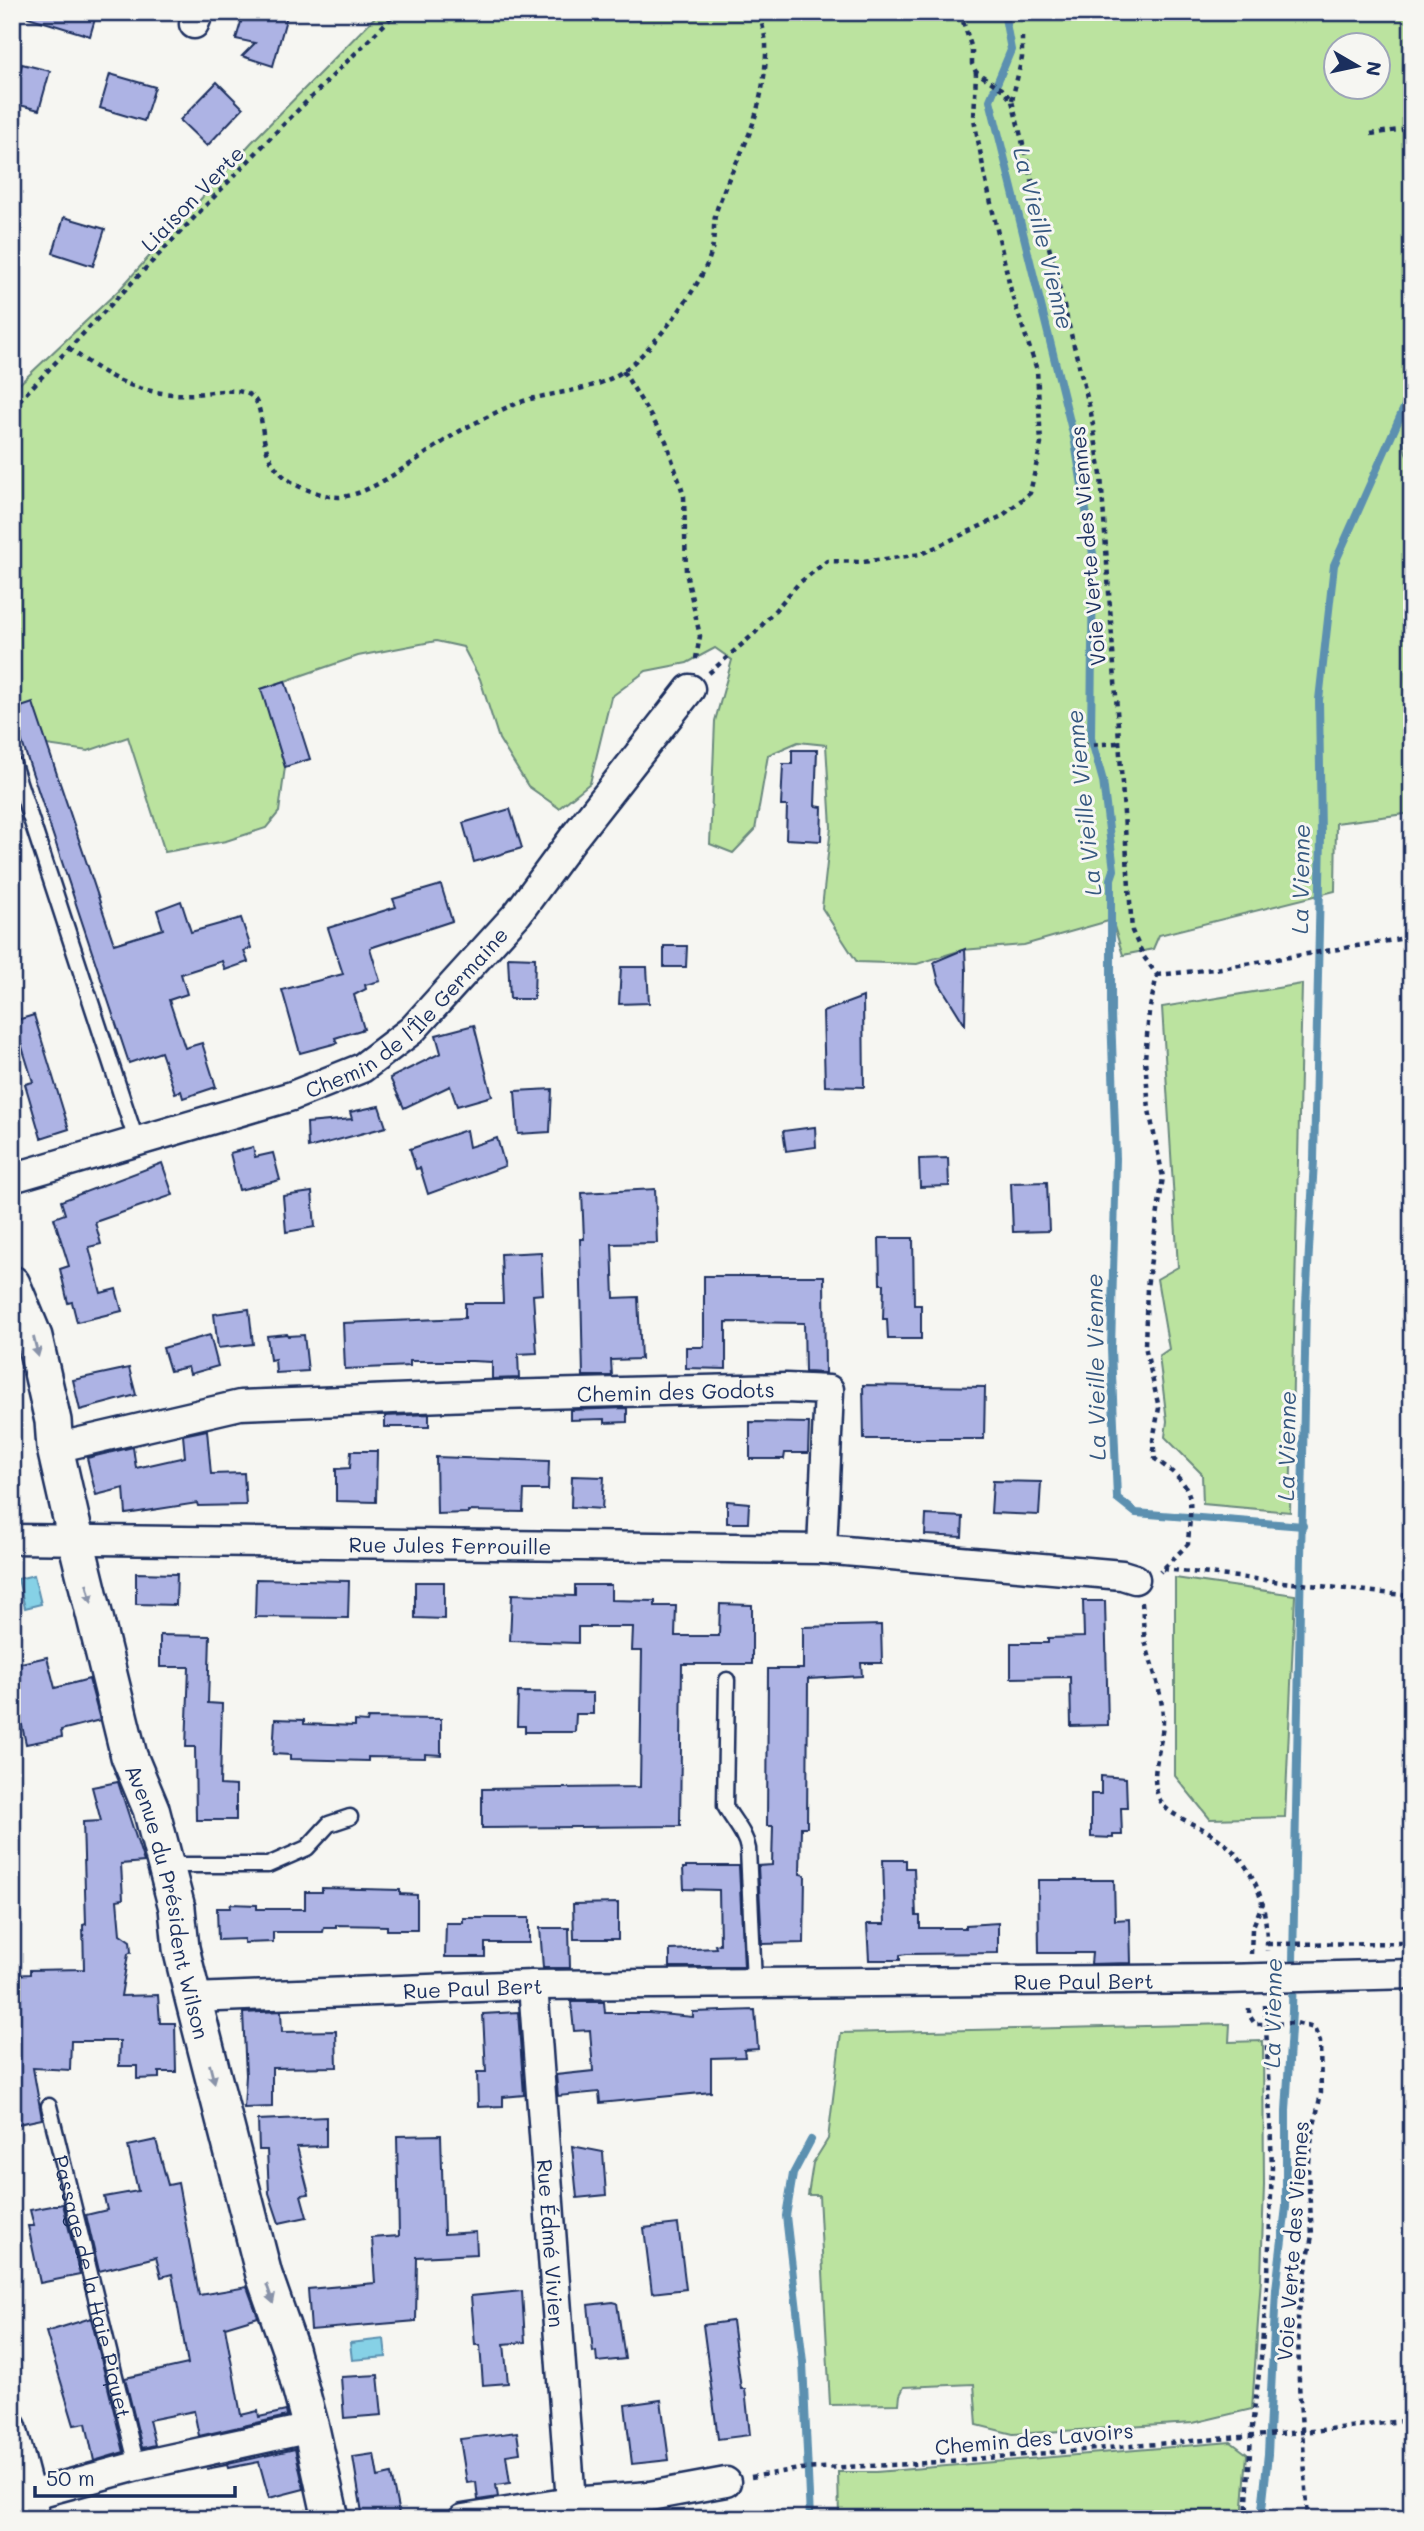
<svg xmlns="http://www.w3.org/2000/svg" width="1424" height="2531" font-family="Mali,sans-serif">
<rect width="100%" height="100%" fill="#f6f6f2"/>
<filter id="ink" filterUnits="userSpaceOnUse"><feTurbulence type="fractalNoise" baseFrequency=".0143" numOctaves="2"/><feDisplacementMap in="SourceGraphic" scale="14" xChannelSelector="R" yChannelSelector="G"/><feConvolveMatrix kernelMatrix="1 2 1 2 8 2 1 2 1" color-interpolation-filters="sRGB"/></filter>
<g filter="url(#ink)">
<g fill="#bbe39f" stroke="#6b897e" stroke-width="2" fill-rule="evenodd">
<path d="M380,12H1412V413C1403,428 1399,448 1412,462V813L1336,823L1335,891L1159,935L1153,949L1123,955L1112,920L1024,945L962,950L917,964L857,962L822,908L831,827L826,745L798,742L768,755L755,830L733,853L710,844L715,721L732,660L715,648L687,663L646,671L611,697L590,783L559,808L528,786L499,739L480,679L463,647L436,641L358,656L262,689L285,767L279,812L266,828L226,841L165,852L128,737L88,751L12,740V391L120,289L251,143ZM1336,46H1378V88H1336Z"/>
<polygon points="1302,984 1290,1512 1203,1504 1202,1474 1165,1437 1167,1421 1159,1356 1169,1349 1157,1279 1178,1267 1162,1007"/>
<polygon points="1175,1578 1295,1595 1285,1817 1210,1819 1175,1776"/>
<polygon points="1230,2024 1229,2042 1263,2041 1264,2185 1261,2278 1252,2409 1193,2423 1013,2434 977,2425 974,2384 904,2387 900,2395 899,2404 830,2405 819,2195 808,2195 813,2163 828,2139 841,2033"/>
<polygon points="1231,2442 1247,2454 1242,2519 839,2519 838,2472 876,2472"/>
</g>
<g fill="#86d1e6" stroke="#5b90b0" stroke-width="2">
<polygon points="34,1575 41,1604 25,1608 18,1579"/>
<polygon points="384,2339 386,2357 352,2360 350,2343"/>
</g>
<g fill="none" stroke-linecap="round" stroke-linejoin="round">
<g stroke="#5b90b0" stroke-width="8">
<polyline points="1004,12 1011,50 990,100 1075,442 1093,554 1091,738 1103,781 1114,870 1111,879 1111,1013 1116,1159 1111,1349 1117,1498 1136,1513 1303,1526"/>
<polyline points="810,2519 803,2362 786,2216 793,2174 811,2140"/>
<polyline points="1261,2519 1268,2454 1276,2289 1286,2207 1286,2111 1292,2012 1306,1304 1314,1160 1321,836 1319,700 1334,565 1412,390"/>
</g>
</g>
<g fill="#adb3e4" stroke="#1b2f5e" stroke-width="2">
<polygon points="29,12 97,12 90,36 28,17"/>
<polygon points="244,12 260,12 279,18 284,12 288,12 273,66 242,56 255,43 236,39"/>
<polygon points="22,64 50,71 39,110 12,103"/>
<polygon points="110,74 155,87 144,121 100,108"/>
<polygon points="217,82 243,108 207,146 180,120"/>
<polygon points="64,217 105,229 93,266 53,253"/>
<polygon points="285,681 310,759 285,767 261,689"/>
<polygon points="33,703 114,944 163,929 157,910 181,901 191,932 241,918 251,948 244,951 248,962 225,970 222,961 181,974 187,994 169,1000 185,1048 202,1043 216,1087 183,1098 181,1091 175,1093 161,1052 129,1063 12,712 12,710"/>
<polygon points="792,750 817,750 815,806 822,807 821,841 786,839 787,806 781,806 783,764 792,764"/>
<polygon points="510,809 522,848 474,862 463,823"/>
<polygon points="441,885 452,921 370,948 380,981 365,985 366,989 354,995 364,1029 335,1038 337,1043 300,1053 282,990 343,974 328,928 396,907 393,899"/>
<polygon points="664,946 687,946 686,967 664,967"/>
<polygon points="965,949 966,971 965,1025 939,983 934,962"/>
<polygon points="508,957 535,958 534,999 510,999"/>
<polygon points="621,967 647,967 649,1003 619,1004"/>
<polygon points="863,997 864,1087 825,1086 823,1012"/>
<polygon points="34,1015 69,1129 41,1138 25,1084 33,1082 14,1021"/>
<polygon points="474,1025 492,1096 457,1106 450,1086 404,1108 390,1078 441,1053 436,1035"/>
<polygon points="552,1089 550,1132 518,1134 515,1091"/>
<polygon points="379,1106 386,1127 308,1148 307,1123 352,1119 350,1112"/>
<polygon points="815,1127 816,1147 786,1151 783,1131"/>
<polygon points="466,1130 469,1147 497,1138 505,1166 428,1194 420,1168 416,1169 410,1149"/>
<polygon points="253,1147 255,1157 273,1153 280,1180 239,1190 230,1153"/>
<polygon points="948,1158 949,1186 920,1187 919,1159"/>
<polygon points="162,1163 173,1195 95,1222 101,1244 89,1247 101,1293 116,1289 122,1311 77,1322 72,1302 68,1303 60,1269 69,1266 54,1218 65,1214 61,1201"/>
<polygon points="1047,1182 1049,1231 1013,1232 1011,1183"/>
<polygon points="655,1189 657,1243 612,1244 614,1298 638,1297 641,1359 611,1360 612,1376 583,1376 580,1239 584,1239 582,1193"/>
<polygon points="312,1192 315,1227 286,1232 283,1196"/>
<polygon points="879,1238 913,1238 914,1305 921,1305 921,1339 888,1339 887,1319 883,1319 884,1284 880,1284"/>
<polygon points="541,1252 543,1294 533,1295 537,1353 518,1354 519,1378 492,1379 492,1362 472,1361 410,1361 410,1366 345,1369 343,1323 465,1318 465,1303 503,1303 501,1254"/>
<polygon points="704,1276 824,1276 825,1373 805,1372 804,1323 726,1322 726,1369 686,1368 686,1347 704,1347"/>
<polygon points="249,1309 253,1344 218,1348 214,1314"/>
<polygon points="287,1334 288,1336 304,1335 308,1371 276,1373 275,1359 270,1360 267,1336"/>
<polygon points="210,1335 218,1366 190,1374 188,1367 170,1371 163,1348"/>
<polygon points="129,1368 136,1395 80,1410 73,1380"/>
<polygon points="863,1385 985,1387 984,1439 864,1439"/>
<polygon points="627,1408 627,1422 605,1423 605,1419 570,1420 570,1410"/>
<polygon points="429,1414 429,1427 385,1427 385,1416"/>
<polygon points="750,1422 809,1423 808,1453 785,1453 784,1459 750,1459"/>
<polygon points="207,1430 211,1474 244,1473 246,1505 198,1506 197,1503 126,1514 124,1488 96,1495 87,1458 133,1447 136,1468 185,1457 183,1435"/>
<polygon points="351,1451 377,1451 376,1502 336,1501 336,1469 350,1468"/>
<polygon points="436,1457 549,1461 548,1490 524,1490 523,1512 468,1511 468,1513 437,1514"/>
<polygon points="572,1476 604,1477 602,1509 571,1507"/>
<polygon points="993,1481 1041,1482 1039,1515 991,1513"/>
<polygon points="727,1501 749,1503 748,1523 727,1523"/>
<polygon points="926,1515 963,1517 962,1537 925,1535"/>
<polygon points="136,1573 177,1574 176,1605 136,1604"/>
<polygon points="256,1579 349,1581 348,1618 255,1617"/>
<polygon points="415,1582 444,1582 444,1619 415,1618"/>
<polygon points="575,1585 611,1585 611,1600 655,1601 655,1606 676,1606 675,1636 719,1636 720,1604 752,1605 752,1664 682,1664 680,1826 482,1828 482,1789 640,1787 642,1651 632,1651 633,1627 578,1627 578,1643 510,1641 512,1594 575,1596"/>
<polygon points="1083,1601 1105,1601 1108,1725 1071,1726 1070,1677 1011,1678 1011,1643 1048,1643 1048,1638 1084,1637"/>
<polygon points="881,1625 882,1663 861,1663 862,1676 808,1679 807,1827 801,1827 800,1874 805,1875 804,1943 762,1944 758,1866 772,1865 773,1826 767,1826 768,1669 803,1669 803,1627"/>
<polygon points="160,1635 210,1636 208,1703 222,1704 220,1785 236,1786 236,1820 196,1820 195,1747 186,1747 189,1667 160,1667"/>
<polygon points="47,1657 55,1688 89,1679 100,1720 61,1730 62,1737 26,1744 18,1707 12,1709 12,1665"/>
<polygon points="518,1692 593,1693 593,1714 576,1714 575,1732 525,1732 525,1726 517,1726"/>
<polygon points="368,1718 441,1719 441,1755 425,1754 425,1758 368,1757 368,1761 290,1759 290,1755 273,1754 275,1719 304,1720 304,1724 355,1726 355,1721 367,1722"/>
<polygon points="1101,1776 1126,1778 1127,1808 1121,1808 1122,1835 1113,1835 1113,1838 1091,1837 1091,1794 1101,1794"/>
<polygon points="118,1782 144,1862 121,1864 123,1899 117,1900 120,1934 130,1941 131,1952 128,1954 121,1996 158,1995 160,2023 175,2023 176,2072 159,2072 159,2078 137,2079 137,2066 119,2066 120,2041 71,2041 70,2070 33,2068 42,2119 18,2124 12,2105 12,1975 30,1974 30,1970 84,1969 83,1925 86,1924 83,1822 101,1821 92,1787"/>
<polygon points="883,1860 906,1860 906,1868 914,1868 916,1916 920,1916 920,1928 966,1928 966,1925 998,1923 998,1953 907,1954 900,1955 900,1960 869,1960 867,1924 885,1924"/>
<polygon points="686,1866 739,1866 744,1967 670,1967 670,1950 716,1948 715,1945 720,1944 719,1890 684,1889 683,1868 686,1868"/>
<polygon points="1038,1880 1114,1880 1115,1920 1130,1919 1131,1963 1091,1964 1092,1953 1039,1953"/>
<polygon points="322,1888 400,1890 400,1894 417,1895 417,1930 387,1930 387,1926 336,1925 336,1928 324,1928 323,1932 273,1932 273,1942 244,1943 244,1939 218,1940 217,1908 230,1908 231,1904 257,1905 257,1909 305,1909 305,1892 322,1892"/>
<polygon points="618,1903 618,1939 574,1939 573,1904"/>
<polygon points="463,1918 529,1918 529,1943 485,1943 485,1957 445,1957 446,1923 463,1923"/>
<polygon points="540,1928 569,1928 570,1968 543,1968"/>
<polygon points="571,2002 604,2002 605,2013 649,2013 693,2017 693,2012 755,2010 758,2049 744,2050 745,2057 711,2058 711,2092 600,2103 599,2092 558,2096 556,2075 593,2071 590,2030 574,2031"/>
<polygon points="281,2011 282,2032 336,2031 337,2067 272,2068 272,2107 244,2108 246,2075 243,2013"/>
<polygon points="518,2012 524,2095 503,2097 503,2106 478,2107 477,2072 486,2072 483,2014"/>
<polygon points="326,2117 326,2146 297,2147 309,2194 301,2195 307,2217 279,2223 269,2193 267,2150 259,2150 258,2120"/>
<polygon points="441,2135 444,2234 476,2232 477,2254 417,2257 416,2321 311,2330 308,2289 375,2283 372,2238 399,2236 397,2136"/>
<polygon points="156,2140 168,2185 178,2183 199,2295 247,2287 258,2317 225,2327 241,2415 258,2411 259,2417 286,2411 287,2416 199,2436 194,2411 149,2420 155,2445 142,2448 125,2378 188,2364 172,2274 161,2277 156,2257 99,2271 86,2215 107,2210 104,2197 138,2191 128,2146"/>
<polygon points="572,2146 603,2152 606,2195 577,2198"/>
<polygon points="63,2204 80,2275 40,2283 28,2226 34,2226 30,2210"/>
<polygon points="678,2224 686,2289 652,2293 644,2228"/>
<polygon points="522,2291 525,2342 504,2344 508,2383 483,2385 480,2345 475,2345 471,2296"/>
<polygon points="613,2302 617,2303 625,2359 597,2362 596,2351 593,2352 588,2305"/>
<polygon points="91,2318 124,2452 94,2461 86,2423 74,2425 46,2332"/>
<polygon points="732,2321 741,2389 745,2389 750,2435 718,2439 703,2325"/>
<polygon points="378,2375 382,2415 344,2418 341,2377"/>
<polygon points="661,2400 669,2460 632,2464 625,2405"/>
<polygon points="517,2432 520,2453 506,2455 510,2483 496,2485 498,2497 478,2500 476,2482 467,2483 460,2439"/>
<polygon points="295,2449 304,2489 269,2498 259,2462 228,2468 227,2465 206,2469"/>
<polygon points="374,2454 378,2477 391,2474 399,2514 363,2519 353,2457"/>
</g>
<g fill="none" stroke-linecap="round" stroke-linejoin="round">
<defs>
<g id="service">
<polyline points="13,764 137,1143"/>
<path d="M727,1680L725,1806C733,1821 745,1832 748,1849L754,1983"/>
<polyline points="167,1865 268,1865 307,1848 329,1824 350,1817"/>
<path id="s1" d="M49,2106L137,2466"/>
</g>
<g id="minor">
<polyline points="194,24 199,12"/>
<path id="s2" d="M12,1178L292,1096L362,1068L412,1030L518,913L574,837L690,689"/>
<path id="s3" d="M55,1448L240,1405L496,1395L786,1388L829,1390L822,1549L1122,1575L1135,1579"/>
<path id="s4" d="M12,1539L822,1549"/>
<path id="s5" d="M533,1985L571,2502"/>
<path id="s6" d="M193,1998L533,1985L1225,1979L1412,1974"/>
<polyline points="12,2427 36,2519"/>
<polyline points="30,2495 137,2466 311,2428"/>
<polyline points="463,2519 571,2502 650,2496 726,2482"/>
</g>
<g id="tertiary">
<path id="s7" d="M12,1284L34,1337L53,1421L55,1448L76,1540L129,1756L151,1809L177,1908L181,1948L193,1998L264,2275L290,2349L311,2428L331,2519"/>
</g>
</defs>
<use href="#service" stroke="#1b2f5e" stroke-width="19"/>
<use href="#minor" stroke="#1b2f5e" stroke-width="33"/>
<use href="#tertiary" stroke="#1b2f5e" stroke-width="40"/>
<g stroke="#1b2f5e" stroke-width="4.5" stroke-dasharray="5 5" stroke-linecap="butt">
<path d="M960,12L972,49V64L976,72L1002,89L1012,101L1091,413L1101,475L1132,931L1144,957L1157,975L1149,1012L1145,1059L1149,1110L1163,1177L1147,1287L1145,1346L1159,1408L1153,1440L1155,1459C1198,1489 1191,1495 1188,1544L1160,1572"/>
<polyline points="1012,100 1022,58 1022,37"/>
<polyline points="1371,134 1412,128"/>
<path d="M69,348C108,379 143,397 195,394C210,393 233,387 248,394C274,406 245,463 303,488C314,492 327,497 339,497C375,496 434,444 469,426C487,417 507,406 527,400C559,391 595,391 623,371C652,351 702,286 711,253C715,241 713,228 715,216C717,207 721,199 724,190C731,172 741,155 748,137C759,110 767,73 766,44C765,33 761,22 759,12"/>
<polyline points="623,371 666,441 684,496 686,572 700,636 695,664"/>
<polyline points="12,408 277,131 397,12"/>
<polyline points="709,673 755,633 798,584 827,561 863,562 921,554 1002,516 1030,493 1041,444 1037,370 1012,295 985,177 974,119 976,72"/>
<polyline points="1073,746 1118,743"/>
<polyline points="1157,975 1215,969 1412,937"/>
<polyline points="1163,1569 1412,1596"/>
<path d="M1142,1602C1143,1615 1143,1628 1145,1640C1151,1666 1162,1690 1163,1718C1164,1746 1144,1781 1164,1806C1170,1814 1195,1825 1205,1830C1252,1857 1268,1898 1267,1951"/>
<polyline points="1267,1944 1412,1943"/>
<polyline points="1251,1954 1252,1929 1263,1902"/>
<polyline points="1265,2005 1266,2024 1296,2023 1314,2028 1320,2042 1321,2093 1312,2135 1308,2172 1312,2235 1298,2317 1299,2384 1308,2519"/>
<polyline points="751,2477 799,2469 913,2464 1302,2432 1412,2420"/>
<polyline points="1246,2519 1251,2435 1261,2358 1268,2273 1272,2167 1266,2024 1255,2024 1249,2015 1249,2004"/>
</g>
<use href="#service" stroke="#f6f6f2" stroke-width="14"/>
<use href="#minor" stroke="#f6f6f2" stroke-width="28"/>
<use href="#tertiary" stroke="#f6f6f2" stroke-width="35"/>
</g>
<defs><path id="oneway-solid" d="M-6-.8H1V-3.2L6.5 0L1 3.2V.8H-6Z" transform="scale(1.75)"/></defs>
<g fill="#8892a8">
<use href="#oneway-solid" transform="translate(36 1347) rotate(76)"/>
<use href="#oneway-solid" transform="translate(89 1593) rotate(76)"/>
<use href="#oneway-solid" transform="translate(212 2074) rotate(76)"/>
<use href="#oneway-solid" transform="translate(270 2294) rotate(71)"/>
</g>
</g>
<g text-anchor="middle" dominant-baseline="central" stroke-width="6" stroke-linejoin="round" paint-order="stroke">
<g font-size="21" fill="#1b2f5e" stroke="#f6f6f2">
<text transform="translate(192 198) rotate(-46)">Liaison Verte</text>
<text transform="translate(1087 546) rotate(-95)">Voie Verte des Viennes</text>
<text stroke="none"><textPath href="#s2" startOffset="436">Chemin de l'Île Germaine</textPath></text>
<text stroke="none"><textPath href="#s3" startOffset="626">Chemin des Godots</textPath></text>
<text stroke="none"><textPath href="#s4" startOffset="438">Rue Jules Ferrouille</textPath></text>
<text stroke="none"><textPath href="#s7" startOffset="639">Avenue du Président Wilson</textPath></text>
<text stroke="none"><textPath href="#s6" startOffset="891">Rue Paul Bert</textPath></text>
<text stroke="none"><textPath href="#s6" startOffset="280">Rue Paul Bert</textPath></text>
<text transform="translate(1292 2241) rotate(-86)">Voie Verte des Viennes</text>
<text stroke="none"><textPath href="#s5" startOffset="259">Rue Édmé Vivien</textPath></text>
<text stroke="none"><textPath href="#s1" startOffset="186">Passage de la Haie Piquet</textPath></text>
<text transform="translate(1034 2438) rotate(-5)">Chemin des Lavoirs</text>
</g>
<g font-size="23" font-style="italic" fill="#365880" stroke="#f6f6f2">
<text transform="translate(1044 238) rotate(76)">La Vieille Vienne</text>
<text transform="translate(1083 803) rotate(-96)">La Vieille Vienne</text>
<text transform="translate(1300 879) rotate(-89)">La Vienne</text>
<text transform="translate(1095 1367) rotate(-91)">La Vieille Vienne</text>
<text transform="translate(1286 1446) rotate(-89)">La Vienne</text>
<text transform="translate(1272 2013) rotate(-89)">La Vienne</text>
</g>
</g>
<rect width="1424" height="2531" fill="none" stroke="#f6f6f2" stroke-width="42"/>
<rect x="21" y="21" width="1382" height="2489" fill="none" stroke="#1b2f5e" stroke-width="2.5" filter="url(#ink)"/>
<g transform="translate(1357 66) rotate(99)"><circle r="33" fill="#f6f6f2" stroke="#9ea6b7" stroke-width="2"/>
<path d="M0-5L12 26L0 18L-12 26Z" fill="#1b2f5e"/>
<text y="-10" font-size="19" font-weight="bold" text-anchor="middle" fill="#1b2f5e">N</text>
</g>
<path d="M35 2486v10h200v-10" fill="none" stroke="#1b2f5e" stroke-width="3.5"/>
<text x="46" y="2486" font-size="21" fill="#1b2f5e" stroke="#f6f6f2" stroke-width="5" paint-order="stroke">50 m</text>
</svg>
